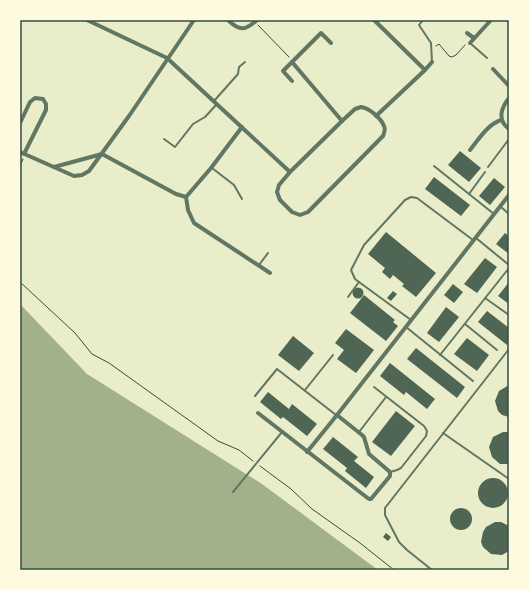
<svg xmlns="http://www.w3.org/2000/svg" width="529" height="590" font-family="'Fira Sans',sans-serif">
<rect width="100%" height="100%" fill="#e9edc9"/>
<polygon fill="#a3b18a" points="20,304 87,374 262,484 378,570 20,570"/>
<g fill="#4f6655">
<polygon points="460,151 481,168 469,182 448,165"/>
<polygon points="434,177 470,205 461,216 425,189"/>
<polygon points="494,178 505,187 490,205 479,196"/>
<polygon points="386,232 436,273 416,297 402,286 404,284 393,275 390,279 382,272 385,268 368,254"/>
<polygon points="505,233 509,236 509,254 496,244"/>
<polygon points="485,258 497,267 477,293 464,284"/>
<polygon points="509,282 509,304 498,296"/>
<polygon points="453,284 463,292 454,303 444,295"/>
<circle cx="358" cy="293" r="5.5"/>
<polygon points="393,291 397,294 391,301 387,298"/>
<polygon points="364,295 395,320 393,322 398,326 386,341 350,313"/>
<polygon points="446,307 459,317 439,342 427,333"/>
<polygon points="487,311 509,328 509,341 507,345 478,322"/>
<polygon points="346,329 374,350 356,373 337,359 344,350 335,343"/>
<polygon points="293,336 314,353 299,371 278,355"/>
<polygon points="467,338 489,355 477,371 454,354"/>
<polygon points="416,348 465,387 457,398 407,359"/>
<polygon points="390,363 435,399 427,409 406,392 404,395 380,376"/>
<polygon points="509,385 509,417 502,415 498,411 495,401 499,391"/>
<polygon points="268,392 289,409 292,404 317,424 307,436 283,417 281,419 260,402"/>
<polygon points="396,411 415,426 391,456 372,442"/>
<polygon points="503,432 509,432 509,464 500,464 492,457 489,447 493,437"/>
<polygon points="333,437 358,457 354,461 374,477 366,488 345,471 347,468 323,449"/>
<circle cx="493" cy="493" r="15"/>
<circle cx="461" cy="519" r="11"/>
<polygon points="495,522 501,522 509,526 509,551 502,555 491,554 483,547 481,542 483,532 486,527"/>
<polygon points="386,533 391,537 388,541 383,537"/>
</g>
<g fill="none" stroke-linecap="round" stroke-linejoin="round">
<g stroke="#344e41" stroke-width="1">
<polyline points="258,25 289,57"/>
<polyline points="436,46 439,44 449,56 452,57 456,55 465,45"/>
<polyline points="20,166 23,159"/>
<polyline points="20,282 75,333 92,354 109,363 218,441 239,450 253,461"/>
<polyline points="260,466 291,489 312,509 360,543 394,570"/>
</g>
<g stroke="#617663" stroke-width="2">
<polyline points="423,20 419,25 431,43 432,62"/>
<polyline points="470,43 487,58"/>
<polyline points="214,101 238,74 239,67 245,62"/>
<polyline points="164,139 175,147 193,124 205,117 216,105"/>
<polyline points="434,166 494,214"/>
<polyline points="488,167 509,139"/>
<polyline points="212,168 234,185 242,199"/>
<polyline points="469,194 485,172"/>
<polyline points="501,207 509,214"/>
<polyline points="476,238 509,265"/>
<polyline points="259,265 268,253"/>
<polyline points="359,282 355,279 351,270 364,245 405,200 411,197 417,198 473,240"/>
<polyline points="348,297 359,282 411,320"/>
<polyline points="485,298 509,315"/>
<polyline points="465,324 497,350"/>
<polyline points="406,327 473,381"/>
<polyline points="440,355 509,268"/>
<polyline points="374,387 424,426 427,431 426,436 401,468 397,470 390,472"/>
<polyline points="305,390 333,355"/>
<polyline points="255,396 277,369 336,415"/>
<polyline points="359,432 386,397"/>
<polyline points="443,433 509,479"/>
<polyline points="233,492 282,432"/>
<polyline points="432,570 407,550 399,542 385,515 385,508 509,349"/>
</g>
<g stroke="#617663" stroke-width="4">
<polyline points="87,20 167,58 290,172"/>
<path d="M228,20C240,32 246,30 257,20"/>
<polyline points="374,20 425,70 376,116"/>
<polyline points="467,33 474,38"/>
<polyline points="331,43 321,33 292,62 342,121"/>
<polyline points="470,43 491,20"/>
<polyline points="292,62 283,71 292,81"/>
<polyline points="493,69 509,86"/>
<polyline points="425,70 432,62"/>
<path d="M509,98C501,108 497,120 509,129"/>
<path d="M361,107C369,108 381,118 384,126C386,129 384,133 383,136L308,212L300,215L292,212L280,200L277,192L279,185L290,172L342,121L355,109Z"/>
<polyline points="20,123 30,102 35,98 43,99 46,104 46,110 24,154"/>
<path d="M470,150C479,139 487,125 501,120"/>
<polyline points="20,152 74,176 82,175 89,171 129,116 194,20"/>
<polyline points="54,167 102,154 176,194 186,197 211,168 242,127"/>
<polyline points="186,197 188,210 194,223 270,273"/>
<polyline points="258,413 365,496 369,499 371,499 390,476 390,472 369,454 364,437 362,435 337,415"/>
<polyline points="307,452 337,415 509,195"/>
</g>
</g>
<rect width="529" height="590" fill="none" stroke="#fefae0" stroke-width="42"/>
<rect x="21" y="21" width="487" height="548" fill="none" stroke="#344e41" stroke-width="1.5"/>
</svg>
